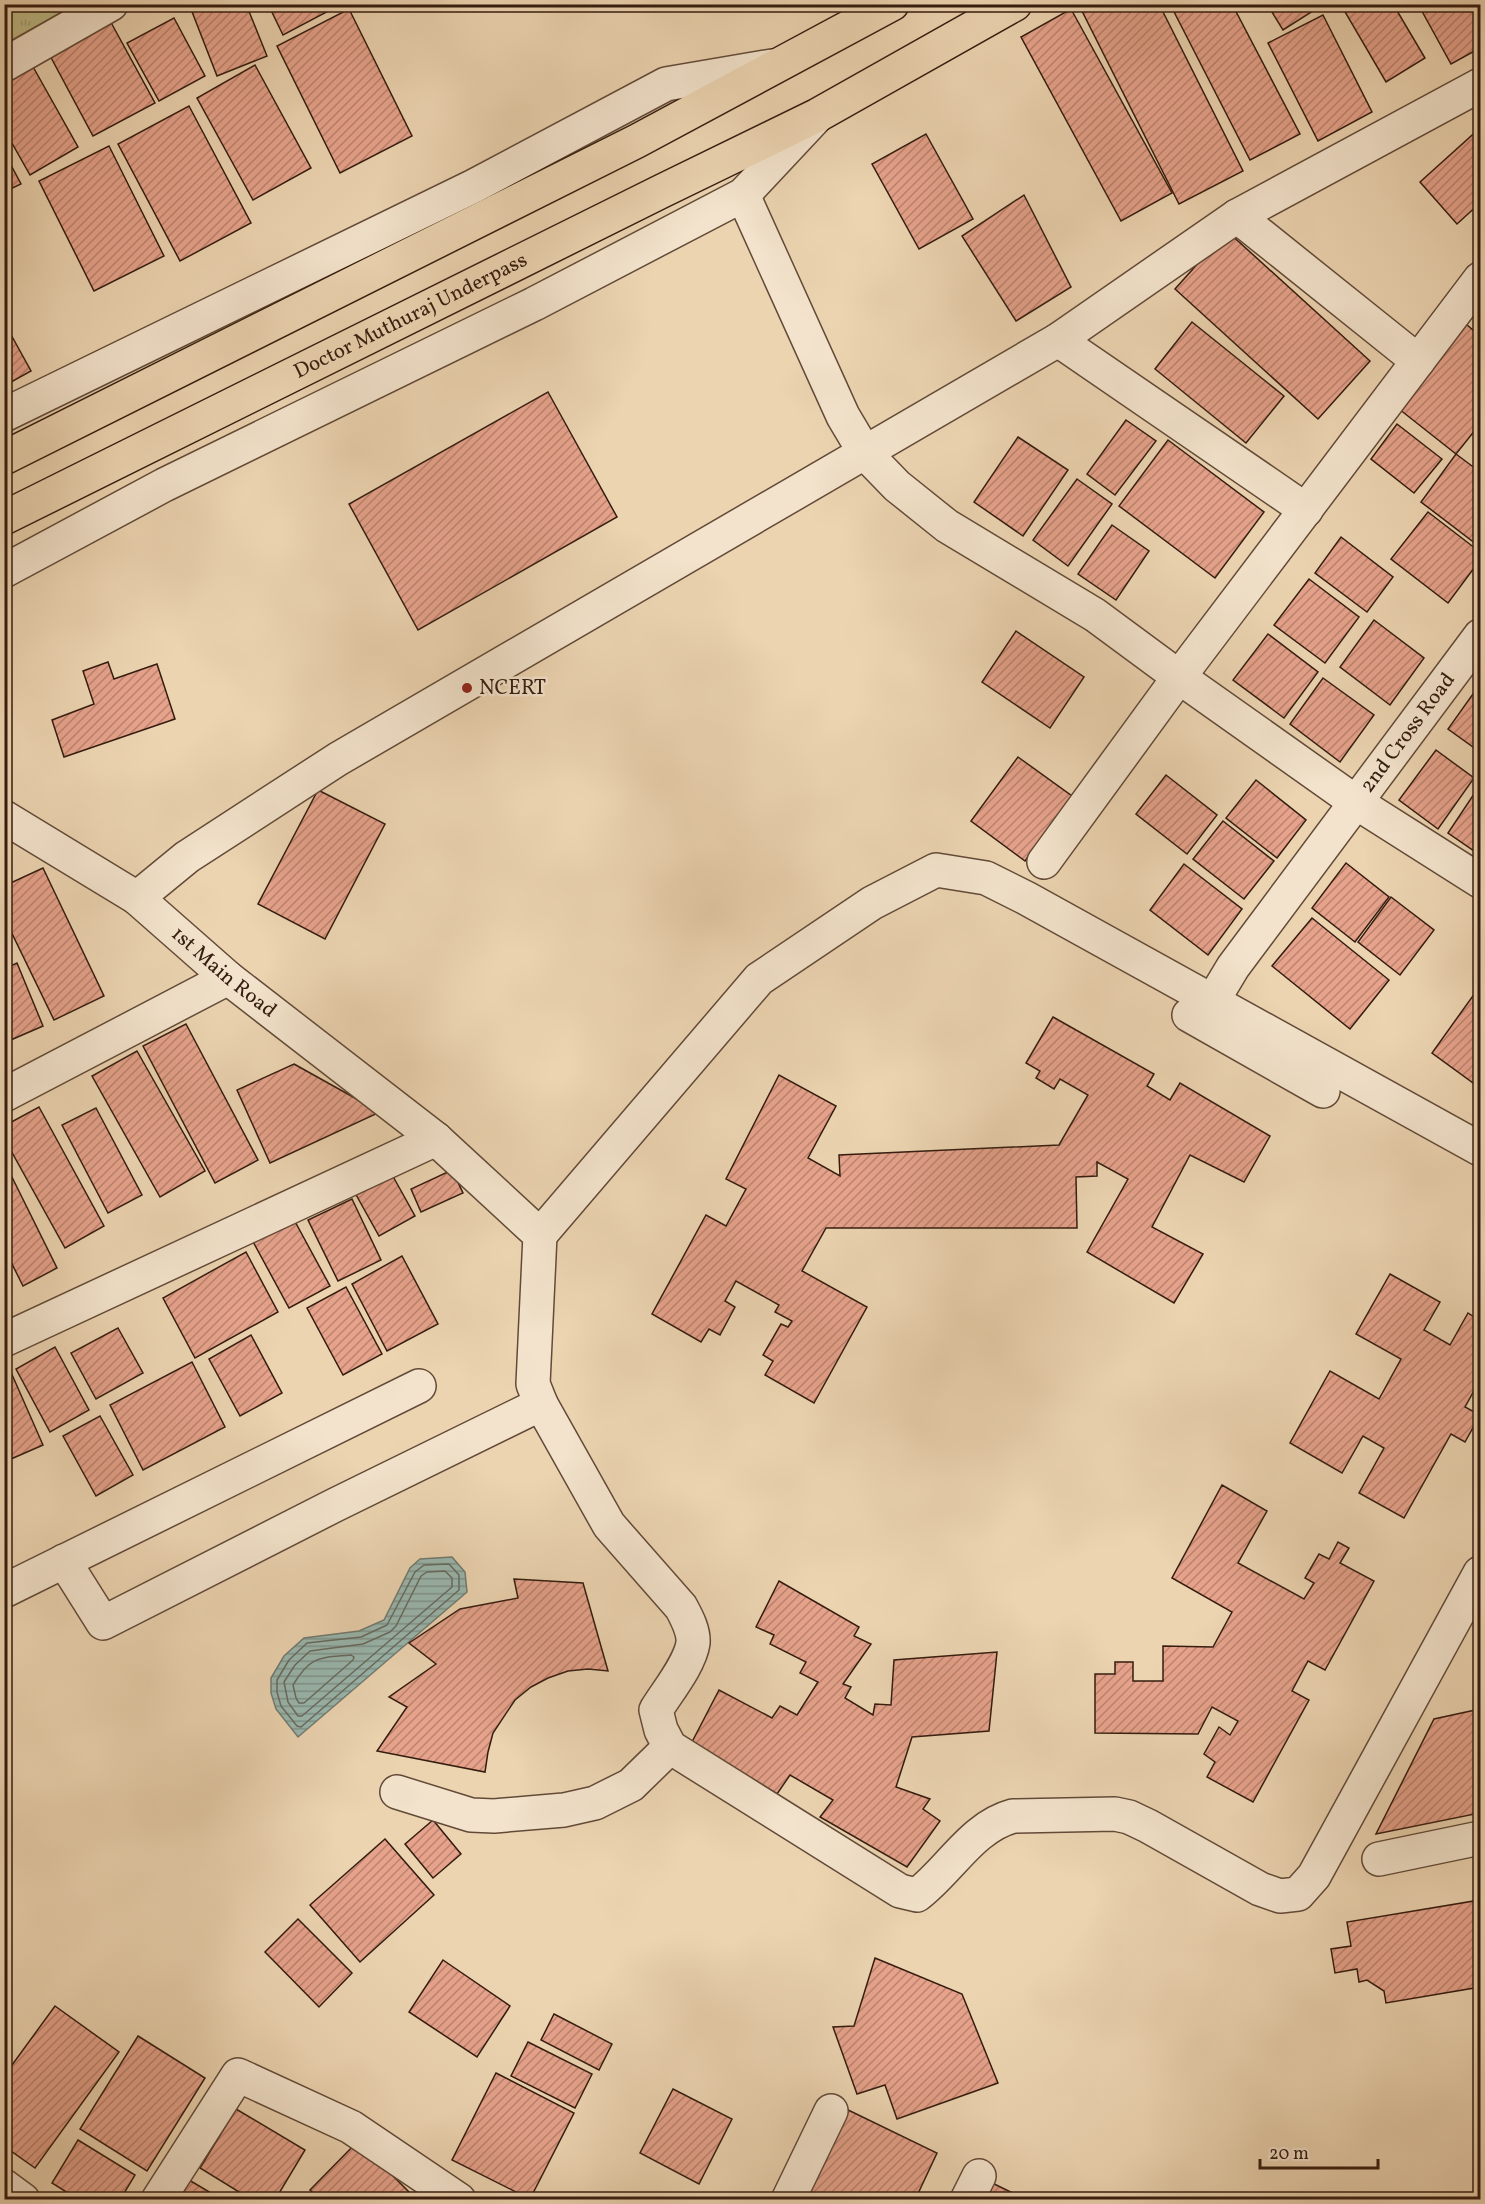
<svg xmlns="http://www.w3.org/2000/svg" width="1485" height="2204" font-family="Vollkorn,serif">
<defs>
<pattern id="grass-tufts" width="24" height="20" patternUnits="userSpaceOnUse" patternTransform="scale(1.5)"><rect width="24" height="20" fill="#bebb87"/><path d="M3 7l-1-3M5 7V3M7 7l1-3M15 17l-1-3M17 17v-4M19 17l1-3" fill="none" stroke="#a4a073"/></pattern>
<pattern id="water-rules" width="6" height="5" patternUnits="userSpaceOnUse" patternTransform="scale(1.5)"><rect width="6" height="5" fill="#99b8b0"/><path d="M0 2.5h6" fill="none" stroke="#7e958e"/></pattern>
<pattern id="building-hatch" width="6" height="6" patternUnits="userSpaceOnUse" patternTransform="scale(1.5)"><rect width="6" height="6" fill="#e6a28b"/><path d="M-1 1l2-2M0 6l6-6M5 7l2-2" fill="none" stroke="#bb8370"/></pattern>
</defs>
<rect width="100%" height="100%" fill="#ecd4b1"/>
<filter id="stains"><feTurbulence type="fractalNoise" baseFrequency=".00333" numOctaves="4"/><feColorMatrix values="0 0 0 0 .2 0 0 0 0 .09 0 0 0 0 .02 0 0 0 .5 -.17"/></filter>
<radialGradient id="worn" r=".72"><stop offset=".6" stop-color="#630" stop-opacity="0"/><stop offset="1" stop-color="#630" stop-opacity=".3"/></radialGradient>
<polygon fill="url(#grass-tufts)" stroke="#796c4b" stroke-width="1.5" points="5,4 74,4 74,5 5,44"/>
<polygon fill="url(#water-rules)" stroke="#717a70" stroke-width="1.5" points="452,1557 465,1572 467,1592 298,1737 276,1709 271,1693 271,1678 284,1656 304,1638 359,1631 384,1620 410,1568 420,1559"/>
<g fill="none" stroke-linecap="round" stroke-linejoin="round">
<g stroke="#666a60" stroke-width="1.5">
<polygon points="449,1564 459,1575 459,1590 301,1727 297,1726 281,1706 277,1692 277,1680 289,1660 307,1643 361,1637 387,1625 415,1572 424,1565"/>
<polygon points="445,1571 452,1578 452,1587 302,1716 298,1716 288,1702 284,1682 295,1665 310,1651 363,1644 390,1632 396,1626 421,1576 427,1572"/>
<path d="M351,1655L354,1657L353,1660L304,1703H299L296,1698L293,1685C311,1655 320,1658 351,1655Z"/>
</g>
</g>
<g fill="url(#building-hatch)" stroke="#341c0f" stroke-width="1.5">
<polygon points="189,4 246,4 267,56 217,76"/>
<polygon points="268,4 337,4 338,6 283,35"/>
<polygon points="1095,4 1159,4 1243,171 1179,204 1082,11"/>
<polygon points="1170,4 1232,4 1300,134 1250,160"/>
<polygon points="1267,4 1324,4 1283,30"/>
<polygon points="1393,4 1425,58 1386,82 1341,5"/>
<polygon points="1418,4 1480,4 1480,48 1451,64"/>
<polygon points="349,9 412,136 340,173 277,46"/>
<polygon points="1071,9 1172,193 1121,221 1021,37"/>
<polygon points="1323,15 1372,112 1318,141 1268,43"/>
<polygon points="108,17 155,103 93,136 47,50"/>
<polygon points="174,18 205,76 159,101 127,43"/>
<polygon points="32,65 78,147 30,175 4,129 4,81"/>
<polygon points="255,65 311,168 253,200 197,98"/>
<polygon points="189,106 251,223 180,261 118,144"/>
<polygon points="1480,128 1480,203 1457,224 1420,182"/>
<polygon points="926,134 973,219 919,249 872,164"/>
<polygon points="109,146 164,256 94,291 39,181"/>
<polygon points="4,152 21,184 4,192"/>
<polygon points="1024,195 1071,287 1016,321 962,236"/>
<polygon points="1227,231 1370,361 1318,419 1175,289"/>
<polygon points="4,322 31,371 4,386"/>
<polygon points="1192,322 1284,396 1246,443 1155,369"/>
<polygon points="1466,324 1480,336 1480,424 1456,454 1399,409"/>
<polygon points="548,392 617,517 418,630 349,504"/>
<polygon points="1126,420 1156,441 1115,495 1087,474"/>
<polygon points="1397,424 1442,459 1414,493 1371,459"/>
<polygon points="1018,437 1068,470 1023,536 974,502"/>
<polygon points="1168,440 1264,512 1215,578 1119,506"/>
<polygon points="1456,454 1480,472 1480,547 1421,502"/>
<polygon points="1077,479 1112,504 1068,566 1033,540"/>
<polygon points="1428,512 1480,552 1480,560 1448,603 1391,559"/>
<polygon points="1112,525 1149,551 1116,600 1078,574"/>
<polygon points="1341,537 1393,577 1367,612 1315,573"/>
<polygon points="1309,579 1359,617 1325,663 1274,625"/>
<polygon points="1374,620 1424,658 1390,705 1340,667"/>
<polygon points="1016,631 1084,677 1050,728 982,682"/>
<polygon points="1268,634 1318,672 1284,718 1233,680"/>
<polygon points="108,662 114,679 157,664 175,719 64,757 52,720 94,704 83,671"/>
<polygon points="1323,678 1374,715 1340,762 1290,724"/>
<polygon points="1480,684 1480,752 1448,729"/>
<polygon points="1436,750 1474,778 1438,829 1399,800"/>
<polygon points="1018,757 1072,796 1025,861 971,821"/>
<polygon points="1166,775 1217,815 1187,854 1136,814"/>
<polygon points="1256,780 1306,820 1277,858 1226,818"/>
<polygon points="1480,785 1480,855 1448,833"/>
<polygon points="318,790 385,824 325,939 258,904"/>
<polygon points="1223,821 1274,861 1244,899 1193,859"/>
<polygon points="1346,863 1389,897 1355,942 1312,908"/>
<polygon points="1184,864 1242,909 1208,955 1150,910"/>
<polygon points="43,868 104,996 54,1020 4,917 4,886"/>
<polygon points="1391,897 1434,930 1400,975 1358,942"/>
<polygon points="1312,918 1389,980 1350,1029 1272,966"/>
<polygon points="17,963 43,1026 6,1042 4,969"/>
<polygon points="1480,986 1480,1088 1432,1053"/>
<polygon points="1053,1017 1154,1074 1147,1086 1170,1100 1180,1083 1270,1136 1244,1182 1190,1155 1152,1227 1203,1254 1174,1303 1087,1252 1128,1179 1097,1162 1097,1176 1076,1177 1077,1228 826,1228 802,1271 867,1307 814,1403 765,1375 773,1361 763,1355 781,1324 788,1327 792,1321 775,1312 779,1305 736,1281 725,1301 735,1307 720,1335 709,1329 701,1342 652,1314 706,1215 726,1226 746,1189 726,1179 779,1075 836,1106 808,1158 840,1176 839,1155 1059,1145 1088,1095 1060,1079 1054,1089 1036,1078 1040,1071 1026,1063"/>
<polygon points="186,1024 258,1160 215,1183 143,1046"/>
<polygon points="137,1051 205,1171 160,1197 92,1076"/>
<polygon points="294,1064 380,1112 270,1163 237,1090"/>
<polygon points="39,1107 104,1226 65,1248 4,1138 4,1126"/>
<polygon points="96,1108 142,1195 108,1213 62,1125"/>
<polygon points="4,1161 57,1268 23,1286 4,1248"/>
<polygon points="452,1170 463,1193 421,1212 411,1189"/>
<polygon points="390,1171 415,1216 379,1236 354,1191"/>
<polygon points="352,1199 381,1260 338,1281 308,1220"/>
<polygon points="292,1216 330,1286 289,1308 251,1238"/>
<polygon points="246,1252 278,1312 195,1358 163,1298"/>
<polygon points="402,1256 438,1324 387,1351 352,1284"/>
<polygon points="1390,1274 1440,1302 1424,1330 1450,1345 1468,1313 1480,1321 1480,1380 1465,1407 1480,1415 1465,1442 1451,1434 1404,1518 1359,1493 1384,1448 1363,1436 1342,1473 1290,1443 1330,1371 1379,1399 1401,1359 1356,1334"/>
<polygon points="346,1287 382,1354 343,1375 307,1308"/>
<polygon points="118,1328 143,1373 96,1399 71,1353"/>
<polygon points="251,1335 282,1393 240,1416 209,1359"/>
<polygon points="55,1347 89,1410 50,1432 16,1369"/>
<polygon points="192,1362 225,1427 143,1470 110,1405"/>
<polygon points="10,1370 43,1445 4,1462 4,1373"/>
<polygon points="100,1416 133,1475 96,1496 63,1436"/>
<polygon points="1222,1485 1267,1511 1238,1563 1304,1599 1314,1583 1305,1578 1319,1554 1329,1559 1338,1542 1349,1548 1340,1563 1374,1581 1325,1670 1308,1661 1292,1691 1309,1700 1253,1802 1207,1777 1215,1762 1204,1754 1219,1727 1230,1735 1238,1721 1212,1707 1198,1734 1095,1733 1095,1674 1115,1674 1115,1662 1133,1662 1133,1681 1163,1681 1163,1646 1213,1647 1232,1612 1172,1578"/>
<polygon points="514,1579 583,1583 608,1671 588,1669 568,1671 548,1678 531,1687 515,1700 493,1733 488,1752 485,1772 377,1751 407,1707 389,1697 436,1664 409,1643 460,1609 518,1598"/>
<polygon points="779,1581 859,1627 854,1636 871,1644 843,1684 851,1687 845,1698 873,1715 875,1704 891,1705 894,1660 997,1652 989,1731 912,1737 896,1787 930,1799 923,1809 940,1821 907,1867 820,1817 833,1800 790,1775 777,1794 692,1742 719,1690 772,1718 780,1706 797,1715 818,1682 800,1673 806,1662 770,1644 774,1635 756,1627"/>
<polygon points="1480,1709 1480,1813 1376,1834 1434,1719"/>
<polygon points="433,1820 461,1854 433,1878 405,1844"/>
<polygon points="385,1839 434,1895 360,1962 310,1905"/>
<polygon points="1480,1900 1480,1987 1386,2003 1384,1991 1367,1980 1359,1982 1357,1969 1335,1973 1331,1949 1351,1946 1347,1922"/>
<polygon points="298,1919 352,1973 319,2007 265,1952"/>
<polygon points="875,1958 962,1994 998,2083 897,2119 885,2085 857,2094 833,2027 854,2026"/>
<polygon points="443,1960 510,2006 477,2057 409,2012"/>
<polygon points="55,2006 119,2052 35,2168 4,2146 4,2076"/>
<polygon points="554,2014 612,2044 599,2070 541,2040"/>
<polygon points="138,2036 205,2078 147,2171 80,2129"/>
<polygon points="528,2042 592,2074 575,2108 511,2076"/>
<polygon points="496,2073 574,2113 530,2199 452,2160"/>
<polygon points="673,2089 732,2119 699,2184 640,2153"/>
<polygon points="844,2108 937,2153 915,2200 811,2200 802,2195"/>
<polygon points="236,2109 305,2150 275,2200 252,2200 200,2168"/>
<polygon points="78,2140 135,2175 120,2200 79,2200 52,2183"/>
<polygon points="358,2141 412,2195 407,2200 320,2200 310,2190"/>
<polygon points="982,2178 1027,2200 971,2200"/>
<polygon points="189,2180 223,2200 178,2200"/>
</g>
<g fill="none" stroke-linecap="round" stroke-linejoin="round">
<defs>
<g id="minor">
<polyline points="4,65 111,4"/>
<polyline points="743,195 843,416 865,453 897,486 947,526 1095,615 1179,677 1357,803 1480,881"/>
<polyline points="1237,216 1418,361"/>
<polyline points="1058,340 1306,510"/>
<polyline points="4,415 474,186 666,84 772,66"/>
<polyline points="4,571 164,485 534,304 743,195 816,117"/>
<path id="s1" d="M4,817L137,898L228,978L436,1139L540,1235L533,1384L541,1404L609,1525L681,1607C687,1618 694,1631 693,1643C690,1664 667,1692 656,1710L661,1730L670,1747L900,1891L917,1895C950,1870 972,1827 1013,1816L1115,1814L1129,1817L1148,1826L1260,1889L1280,1896L1298,1894L1314,1876L1480,1573"/>
<polyline points="1044,862 1179,677 1480,279"/>
<polyline points="137,898 187,857 338,759 1058,340 1237,216 1480,85"/>
<path id="s2" d="M1212,1002L1233,967L1480,636"/>
<polyline points="1189,1015 1323,1091"/>
<polyline points="4,1095 228,978"/>
<polyline points="540,1235 759,979 872,903 936,870 986,878 1026,898 1480,1149"/>
<polyline points="4,1340 436,1139"/>
<polyline points="64,1561 103,1623 335,1505 541,1404"/>
<polyline points="4,1591 419,1386"/>
<polyline points="397,1792 471,1815 494,1816 564,1810 595,1803 631,1785 670,1747"/>
<polyline points="1379,1859 1480,1838"/>
<polyline points="4,2186 23,2200"/>
<polyline points="158,2200 238,2075 351,2127 459,2200"/>
<polyline points="788,2200 831,2111"/>
<polyline points="967,2200 979,2176"/>
</g>
<g id="highway">
<polyline points="4,458 637,141 892,4"/>
<path id="s3" d="M4,518L662,191L818,115L1015,4"/>
</g>
</defs>
<use href="#minor" stroke="#624a38" stroke-width="36"/>
<use href="#highway" stroke="#341c0f" stroke-width="36"/>
<use href="#minor" stroke="#f3e3cc" stroke-width="33"/>
<use href="#highway" stroke="#ecd4b1" stroke-width="33"/>
</g>
<circle fill="#8f2418" stroke="#f3e3cc" stroke-width="2" cx="467" cy="688" r="6"/>
<g text-anchor="middle" dominant-baseline="central" stroke-width="5" stroke-linejoin="round" paint-order="stroke">
<g font-size="21" fill="#341c0f" stroke="#f3e3cc">
<text stroke="none"><textPath href="#s3" startOffset="454">Doctor Muthuraj Underpass</textPath></text>
<text stroke="none"><textPath href="#s2" startOffset="333">2nd Cross Road</textPath></text>
<text stroke="none"><textPath href="#s1" startOffset="270">1st Main Road</textPath></text>
</g>
<g font-size="21" fill="#341c0f" stroke="#f3e3cc" text-anchor="start">
<text x="479" y="688">NCERT</text>
</g>
</g>
<rect width="1485" height="2204" fill="none" stroke="#ecd4b1" stroke-width="24"/>
<rect x="6" y="6" width="1473" height="2192" fill="none" stroke="#341c0f" stroke-width="3"/>
<rect x="12" y="12" width="1461" height="2180" fill="none" stroke="#341c0f" stroke-width="1.5"/>
<path d="M1260 2159v9h118v-9" fill="none" stroke="#341c0f" stroke-width="3"/>
<text x="1269" y="2159" font-size="18" fill="#341c0f" stroke="#f3e3cc" stroke-width="4.5" paint-order="stroke">20 m</text>
<rect width="100%" height="100%" filter="url(#stains)"/>
<rect width="100%" height="100%" fill="url(#worn)"/>
</svg>
